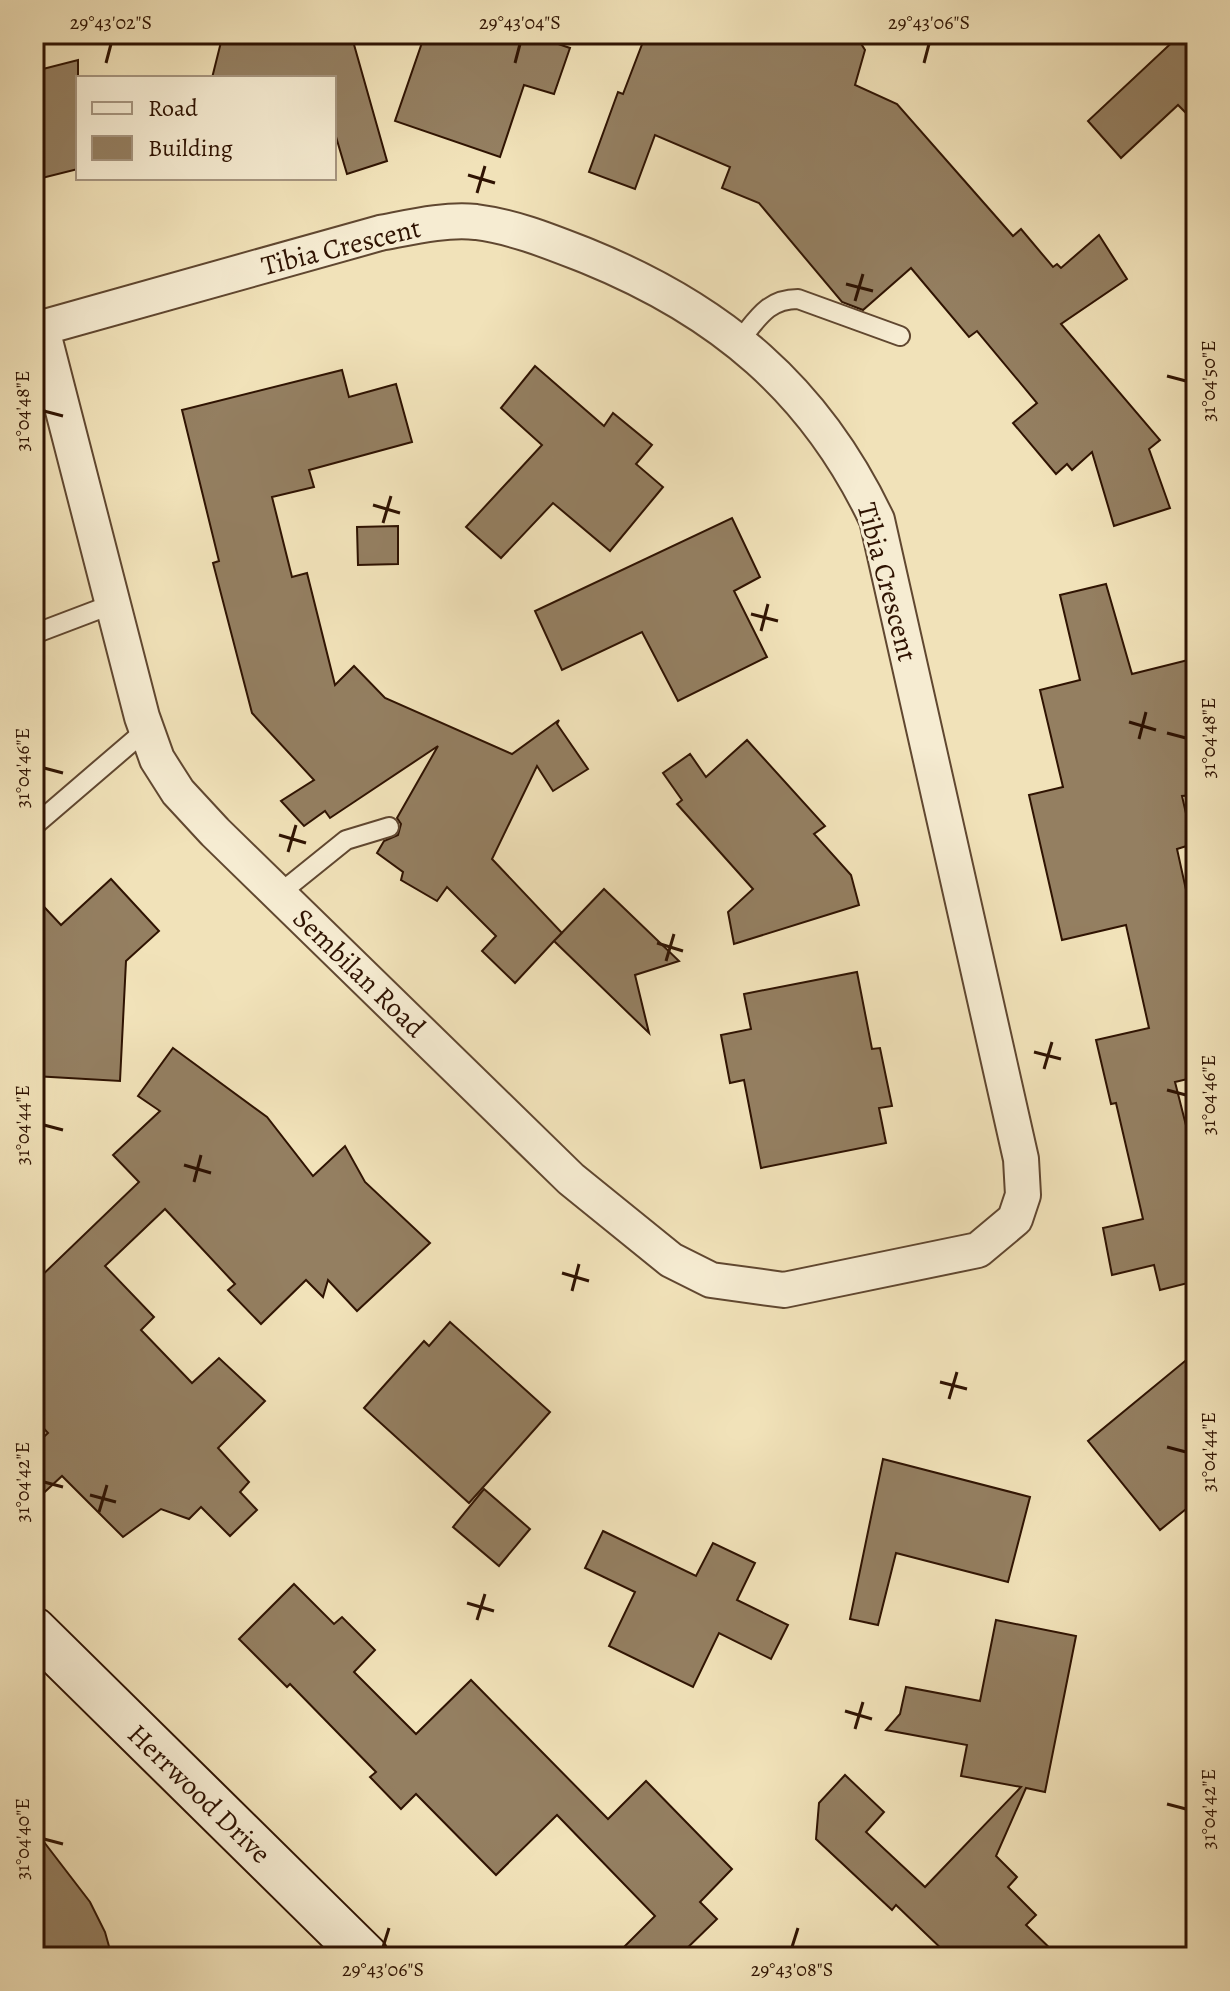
<svg xmlns="http://www.w3.org/2000/svg" width="1230" height="1991" font-family="Alegreya,serif">
<rect width="100%" height="100%" fill="#f1e2b9"/>
<filter id="stains"><feTurbulence type="fractalNoise" baseFrequency=".0025" numOctaves="4"/><feColorMatrix values="0 0 0 0 .2 0 0 0 0 .09 0 0 0 0 .02 0 0 0 .5 -.17"/></filter>
<radialGradient id="worn" r=".72"><stop offset=".6" stop-color="#630" stop-opacity="0"/><stop offset="1" stop-color="#630" stop-opacity=".3"/></radialGradient>
<g fill="#947f61" stroke="#2f1302" stroke-width="2">
<polygon points="223,34 351,34 387,161 347,174 334,130 334,78 212,78"/>
<polygon points="425,34 555,34 552,42 570,48 554,94 524,85 500,157 395,121"/>
<polygon points="646,34 855,34 865,50 855,85 897,104 1013,236 1021,229 1053,267 1057,264 1061,268 1099,235 1127,279 1061,324 1160,440 1149,449 1170,508 1114,526 1092,452 1072,470 1067,464 1056,474 1013,423 1037,403 977,331 969,337 911,268 863,310 842,302 759,203 722,188 730,167 655,135 635,189 589,172 618,92 623,94"/>
<polygon points="1181,34 1196,34 1196,123 1178,105 1121,158 1088,121"/>
<polygon points="78,60 78,169 34,180 34,100 42,98 35,71"/>
<polygon points="535,366 604,426 613,413 652,445 636,464 663,487 610,551 553,503 501,558 466,527 542,445 501,408"/>
<polygon points="342,370 349,397 396,384 412,442 309,470 314,487 272,497 292,577 307,573 335,685 354,666 385,698 512,754 559,720 557,724 588,769 553,791 537,766 492,859 562,933 554,941 604,889 679,961 635,975 649,1033 554,941 515,983 482,951 496,936 447,887 437,901 401,880 403,872 377,853 384,841 398,835 401,824 397,818 438,746 330,818 325,811 304,826 281,801 314,780 252,713 213,563 219,561 182,410"/>
<polygon points="732,518 760,577 734,591 767,657 678,701 642,632 562,670 535,611"/>
<polygon points="398,526 398,564 358,565 357,527"/>
<polygon points="1106,584 1132,674 1196,658 1196,795 1182,796 1193,844 1177,849 1196,935 1196,1077 1175,1082 1191,1145 1196,1144 1196,1281 1160,1290 1154,1265 1112,1275 1103,1228 1143,1219 1116,1103 1111,1104 1096,1040 1149,1028 1126,925 1062,940 1029,795 1063,787 1040,690 1080,680 1060,595"/>
<polygon points="747,740 825,826 814,834 851,875 859,905 734,944 728,912 753,889 677,804 682,800 663,773 690,754 706,777"/>
<polygon points="111,879 159,931 126,961 120,1081 34,1076 34,896 61,925"/>
<polygon points="857,972 872,1049 880,1048 892,1106 879,1108 886,1143 761,1168 744,1080 730,1083 721,1035 751,1029 744,994"/>
<polygon points="173,1048 267,1117 313,1176 345,1146 365,1182 430,1243 357,1311 328,1280 323,1297 306,1280 261,1324 228,1290 235,1284 165,1209 105,1266 154,1317 141,1330 192,1383 219,1358 265,1401 218,1448 249,1482 240,1492 257,1510 230,1536 201,1507 189,1519 161,1509 123,1537 62,1476 34,1502 34,1446 48,1433 34,1418 34,1283 139,1182 113,1155 160,1111 138,1096"/>
<polygon points="450,1322 550,1412 469,1503 364,1408 424,1341 429,1346"/>
<polygon points="1196,1352 1196,1501 1160,1530 1088,1441"/>
<polygon points="883,1459 1030,1497 1008,1582 896,1553 878,1625 850,1619"/>
<polygon points="484,1489 530,1529 499,1566 453,1527"/>
<polygon points="603,1531 696,1576 713,1543 755,1563 737,1600 788,1625 771,1659 719,1633 693,1687 609,1646 635,1592 585,1568"/>
<polygon points="294,1584 334,1624 342,1617 375,1650 354,1672 416,1734 471,1680 608,1819 646,1781 732,1869 700,1902 717,1919 678,1957 614,1957 655,1916 557,1815 496,1875 416,1794 401,1809 370,1777 376,1772 290,1684 287,1687 239,1639"/>
<polygon points="996,1620 1076,1636 1045,1792 1026,1788 996,1856 1017,1877 1008,1887 1036,1915 1026,1925 1059,1957 950,1957 896,1905 892,1910 816,1839 819,1803 845,1775 884,1812 866,1832 925,1887 1021,1787 961,1776 967,1745 886,1730 900,1714 906,1687 980,1701"/>
<polygon points="34,1829 90,1902 105,1932 112,1957 34,1957"/>
</g>
<g fill="none" stroke-linecap="round" stroke-linejoin="round">
<defs>
<g id="lane">
<path d="M740,340C758,318 768,299 798,299L900,336"/>
<polyline points="34,634 113,604"/>
<polyline points="34,826 147,729"/>
<polyline points="279,894 346,840 389,827"/>
</g>
<path id="street" d="M34,330L380,233C412,227 444,219 476,222C515,227 551,242 587,256C720,310 815,389 877,520L1021,1159L1023,1195L1015,1219L978,1250L784,1290L711,1280L671,1260L571,1179L215,832L178,792L157,759L142,717L42,329"/>
<polyline id="secondary" points="34,1630 366,1957"/>
</defs>
<use href="#lane" stroke="#604730" stroke-width="22"/>
<use href="#street" stroke="#604730" stroke-width="38"/>
<use href="#secondary" stroke="#2f1302" stroke-width="48"/>
<use href="#lane" stroke="#f6ecd2" stroke-width="18"/>
<use href="#street" stroke="#f6ecd2" stroke-width="34"/>
<use href="#secondary" stroke="#f6ecd2" stroke-width="44"/>
</g>
<path fill="none" stroke="#2f1302" stroke-width="3" d="M106,63L111,44M515,63L520,44M924,63L929,44M468,175L495,183M477,193L485,166M846,284L873,291M855,301L863,274M1167,376L1186,381M44,411L63,416M373,505L400,513M383,523L391,496M751,614L778,621M761,631L768,604M1129,722L1156,730M1167,733L1186,738M1139,739L1146,712M44,768L63,773M279,835L306,843M288,852L296,825M657,943L683,951M666,961L674,934M1034,1052L1061,1059M1044,1069L1052,1042M1167,1090L1186,1095M44,1125L63,1130M184,1165L211,1173M194,1182L201,1155M562,1273L589,1281M572,1291L579,1264M940,1382L967,1389M949,1399L957,1372M1167,1447L1186,1452M44,1482L63,1487M90,1495L116,1502M99,1512L107,1485M467,1603L494,1611M477,1620L485,1594M845,1711L872,1719M855,1729L863,1702M1167,1804L1186,1809M44,1839L63,1844M383,1947L389,1928M792,1947L798,1928"/>
<g text-anchor="middle" dominant-baseline="central" stroke-width="6" stroke-linejoin="round" paint-order="stroke">
<g font-size="28" fill="#2f1302" stroke="#f6ecd2">
<text transform="translate(341 247) rotate(-14)">Tibia Crescent</text>
<text transform="translate(887 582) rotate(75)">Tibia Crescent</text>
<text transform="translate(359 973) rotate(44)">Sembilan Road</text>
<text transform="translate(199 1794) rotate(44)">Herrwood Drive</text>
</g>
</g>
<rect width="1230" height="1991" fill="none" stroke="#f1e2b9" stroke-width="88"/>
<rect x="76" y="76" width="260" height="104" fill="#f6ecd2" stroke="#a6957f" stroke-width="2"/>
<rect x="92" y="102" width="40" height="12" fill="#f6ecd2" stroke="#a6957f" stroke-width="2"/>
<text x="148" y="116" font-size="24" fill="#2f1302">Road</text>
<rect x="92" y="136" width="40" height="24" fill="#947f61" stroke="#a6957f" stroke-width="2"/>
<text x="148" y="156" font-size="24" fill="#2f1302">Building</text>
<rect x="44" y="44" width="1142" height="1903" fill="none" stroke="#2f1302" stroke-width="3"/>
<g font-size="20" text-anchor="middle" fill="#2f1302">
<text x="111" y="29">29°43'02"S</text>
<text x="520" y="29">29°43'04"S</text>
<text x="929" y="29">29°43'06"S</text>
<text transform="translate(1208 381) rotate(-90)" y="7">31°04'50"E</text>
<text transform="translate(22 411) rotate(-90)" y="7">31°04'48"E</text>
<text transform="translate(1208 738) rotate(-90)" y="7">31°04'48"E</text>
<text transform="translate(22 768) rotate(-90)" y="7">31°04'46"E</text>
<text transform="translate(1208 1095) rotate(-90)" y="7">31°04'46"E</text>
<text transform="translate(22 1125) rotate(-90)" y="7">31°04'44"E</text>
<text transform="translate(1208 1452) rotate(-90)" y="7">31°04'44"E</text>
<text transform="translate(22 1482) rotate(-90)" y="7">31°04'42"E</text>
<text transform="translate(1208 1809) rotate(-90)" y="7">31°04'42"E</text>
<text transform="translate(22 1839) rotate(-90)" y="7">31°04'40"E</text>
<text x="383" y="1976">29°43'06"S</text>
<text x="792" y="1976">29°43'08"S</text>
</g>
<rect width="100%" height="100%" filter="url(#stains)"/>
<rect width="100%" height="100%" fill="url(#worn)"/>
</svg>
